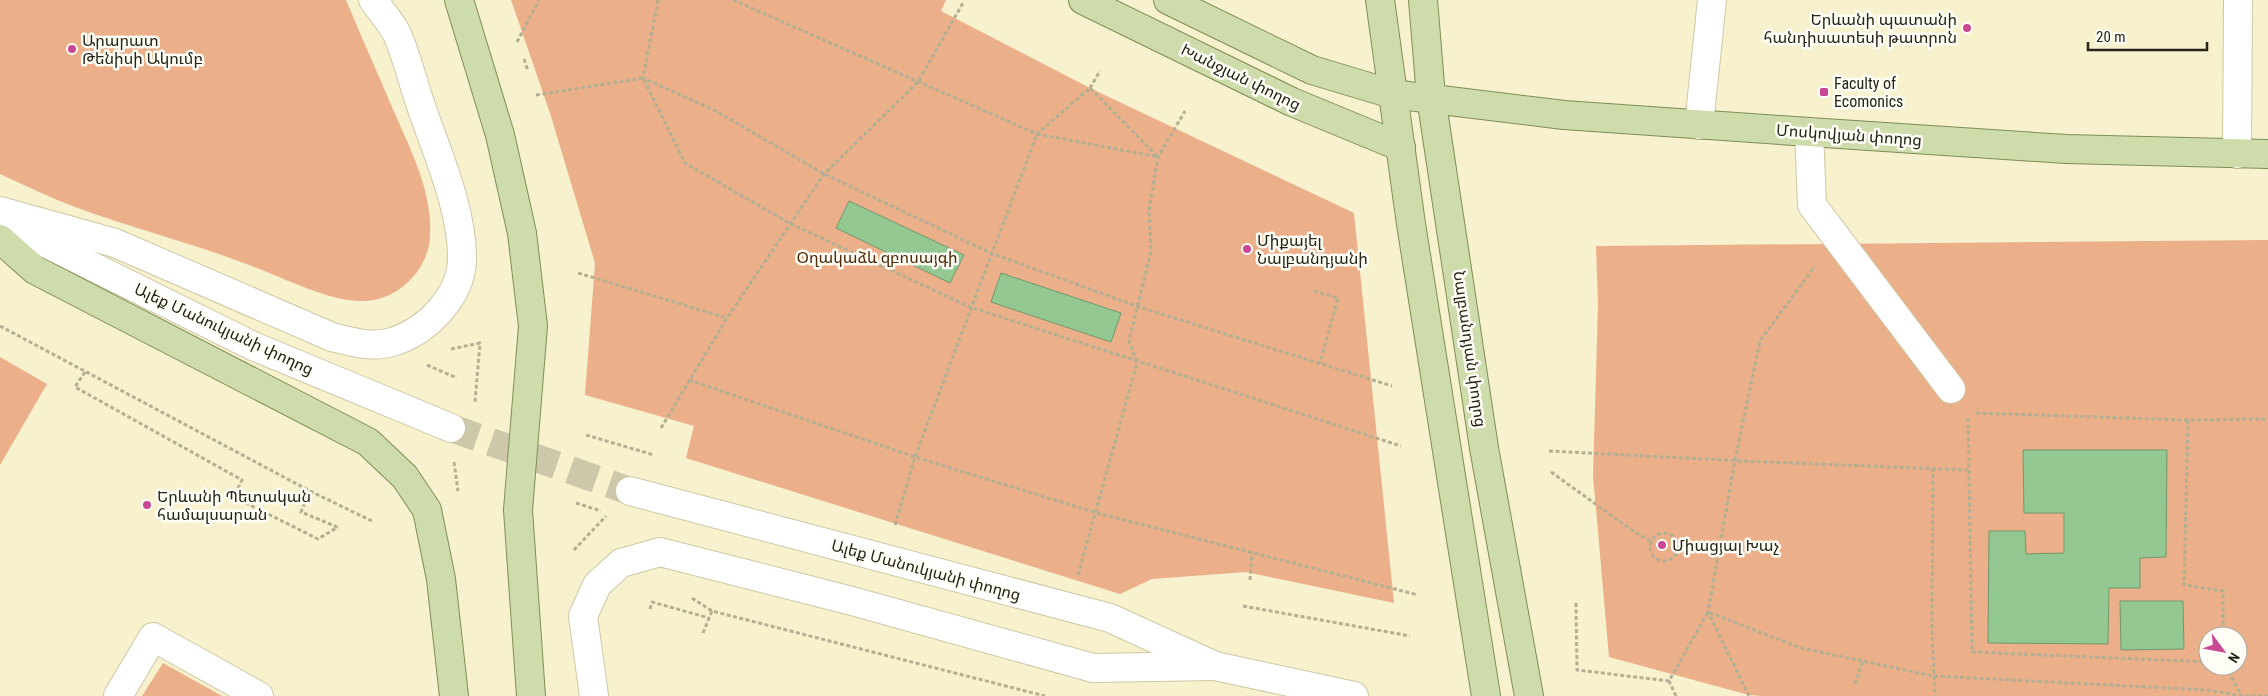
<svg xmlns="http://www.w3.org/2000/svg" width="2268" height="696" font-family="'Roboto Condensed','Noto Sans Armenian',sans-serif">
<rect width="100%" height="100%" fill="#f7f1ce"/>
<g fill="#ebb089" fill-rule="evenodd">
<path d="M0,0H346C361,36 377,72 392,107C410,149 433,191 430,237C428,271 397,301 363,301C327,302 276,274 241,262C180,239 115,224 55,199C36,191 18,182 0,174Z"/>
<polygon points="511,0 946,0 941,11 1090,88 1354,213 1394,603 1246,572 1152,579 1120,594 686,458 694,426 585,395 595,263 550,113"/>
<path d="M2268,240V696H1763L1749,695L1609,657L1593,475L1598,306L1596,246ZM2208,636H2238V666H2208Z"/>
<polygon points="0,357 47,384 0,465"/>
<polygon points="163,663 222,696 142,696"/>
</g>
<g fill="#93c892" stroke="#73976d">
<polygon points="849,201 964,255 950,283 836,228"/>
<polygon points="1001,273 1121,313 1111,342 991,302"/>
<polygon points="2023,450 2167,450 2166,557 2140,558 2140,588 2109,588 2108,644 1988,643 1989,531 2025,531 2026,554 2064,553 2064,513 2024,513"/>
<polygon points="2120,601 2183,601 2184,649 2121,650"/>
</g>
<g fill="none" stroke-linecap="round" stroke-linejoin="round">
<polyline stroke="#cdc8aa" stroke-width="28" stroke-dasharray="28 14" stroke-linecap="butt" points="451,428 630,491"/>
<defs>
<g id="minor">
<polyline points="1699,125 1712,0"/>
<polyline points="1809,132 1812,205 1951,389"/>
<polyline points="2237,154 2238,0"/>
<path d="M0,211L115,243L332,337C351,342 372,348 392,342C426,332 461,297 462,260C463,210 437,153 421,106C413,83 407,57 397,34C391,22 381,11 373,0"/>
<polyline points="15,228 253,346 451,428"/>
<polyline points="630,491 1110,618 1215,666 1354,696"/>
<polyline points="118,696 153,637 259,696"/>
<polyline points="594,696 583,616 597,585 621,563 660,552 852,601 1093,668 1215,666"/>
</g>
<g id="major">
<polyline points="459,0 500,135 522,233 533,326 518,510 531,696"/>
<polyline points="1083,0 1292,102 1401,147"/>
<polyline points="1168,0 1312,70 1392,94 1564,115 1809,132 2066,149 2268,154"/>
<polyline points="1380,0 1411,224 1486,696"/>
<polyline points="1423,0 1431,97 1484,448 1529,696"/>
<polyline points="0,239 35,270 368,442 405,477 427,510 441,579 454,696"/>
</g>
</defs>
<use href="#minor" stroke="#cec8a6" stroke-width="30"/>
<use href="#major" stroke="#7f8d54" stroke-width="30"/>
<g stroke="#b4af93" stroke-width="3" stroke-dasharray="4 2.5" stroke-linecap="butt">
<polyline points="658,0 643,78 716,111 824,174 991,253 1139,307 1392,386"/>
<polyline points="733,0 1037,134 1090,88 1158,157"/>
<polyline points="517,42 539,0"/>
<polyline points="524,59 528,71"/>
<polyline points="1090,88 1100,71"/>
<polyline points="536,95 643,78 685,163 789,223 970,307 1401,446"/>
<polyline points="578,273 727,318"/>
<polyline points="1314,291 1338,298 1320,363"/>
<polyline points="0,326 310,491 374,522"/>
<polyline points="451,349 480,343 475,402"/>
<polyline points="427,365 457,378"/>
<polyline points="85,372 75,387 242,480 234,497 318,539 338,527"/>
<polyline points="689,380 915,457 1097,513 1418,595"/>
<polyline points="1976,413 2188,420 2268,419"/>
<polyline points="1968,418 1972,652 2208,662"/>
<polyline points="2188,420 2184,585 2223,591 2223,636"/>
<polyline points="661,428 727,318 824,174 918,82 963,3"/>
<polyline points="586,435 654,455"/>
<polyline points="1549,451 1743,461 1968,470"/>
<polyline points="454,462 458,491"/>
<polyline points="1933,468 1932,630 1935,696"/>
<polyline points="1551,472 1636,533 1651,541"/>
<polyline points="310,491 301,512 337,527"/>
<polyline points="576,503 601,511"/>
<polyline points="895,525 915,457 1037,134 1158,157"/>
<circle cx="1664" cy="547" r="14"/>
<polyline points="574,550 606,516"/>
<polyline points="1078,575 1137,363 1129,341 1151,251 1149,210 1158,157 1185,111"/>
<polyline points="1250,580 1252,553"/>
<polyline points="692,598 712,611 1045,696"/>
<polyline points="1576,603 1577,670 1669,681"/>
<polyline points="1243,606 1410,636"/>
<polyline points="650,609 652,602 709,618"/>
<polyline points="703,633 712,611"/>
<polyline points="2225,666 2242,696"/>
<polyline points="1855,684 1863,661"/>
<polyline points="1676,696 1669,681 1708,612 1801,648 1933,676 2207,690 2242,696 2268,696"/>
<polyline points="1749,696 1708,612 1735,460 1760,341 1815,266"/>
</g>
<use href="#minor" stroke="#fff" stroke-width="28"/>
<use href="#major" stroke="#cedcac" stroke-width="28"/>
</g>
<g fill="#c84893" stroke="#fefdf6" stroke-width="2">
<circle cx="1967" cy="28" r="5"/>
<circle cx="72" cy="49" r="5"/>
<rect x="1819" y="87" width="10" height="10" rx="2.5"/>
<circle cx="1247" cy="249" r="5"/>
<circle cx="147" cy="505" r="5"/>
<circle cx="1662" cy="545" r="5"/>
</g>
<g text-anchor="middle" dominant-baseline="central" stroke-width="5" stroke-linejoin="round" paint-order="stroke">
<g font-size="16" fill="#272518" stroke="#fefdf6" text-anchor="start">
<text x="1957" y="19" text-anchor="end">Երևանի պատանի<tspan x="1957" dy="18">հանդիսատեսի թատրոն</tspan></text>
<text x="82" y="40">Արարատ<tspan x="82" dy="18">Թենիսի Ակումբ</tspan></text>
<text x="1834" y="83">Faculty of<tspan x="1834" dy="18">Ecomonics</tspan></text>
<text x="1257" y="240">Միքայել<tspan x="1257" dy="18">Նալբանդյանի</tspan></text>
<text x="157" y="496">Երևանի Պետական<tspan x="157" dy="18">համալսարան</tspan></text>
<text x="1672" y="545">Միացյալ Խաչ</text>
</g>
<g font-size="16" fill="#272518" stroke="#fefdf6">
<text transform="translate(1241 77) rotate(26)">Խանջյան փողոց</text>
<text transform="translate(1849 135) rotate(4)">Մոսկովյան փողոց</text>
<text transform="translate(224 329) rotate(25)">Ալեք Մանուկյանի փողոց</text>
<text transform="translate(1470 349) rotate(82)">Նալբանդյան փողոց</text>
<text transform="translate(926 570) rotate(15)">Ալեք Մանուկյանի փողոց</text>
</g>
<g font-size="16" fill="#512907" stroke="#fefdf6">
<text x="877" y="257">Օղակաձև զբոսայգի</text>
</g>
</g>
<g transform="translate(2223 651) rotate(122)"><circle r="24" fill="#fefdf6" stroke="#a8a79d"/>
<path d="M0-4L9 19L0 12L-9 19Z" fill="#c84893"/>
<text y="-8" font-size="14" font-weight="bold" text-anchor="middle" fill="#272518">N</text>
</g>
<path d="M2088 42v8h119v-8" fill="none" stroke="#272518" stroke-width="2.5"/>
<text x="2096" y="42" font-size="15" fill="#272518" stroke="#fefdf6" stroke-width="4" paint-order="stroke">20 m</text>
</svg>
